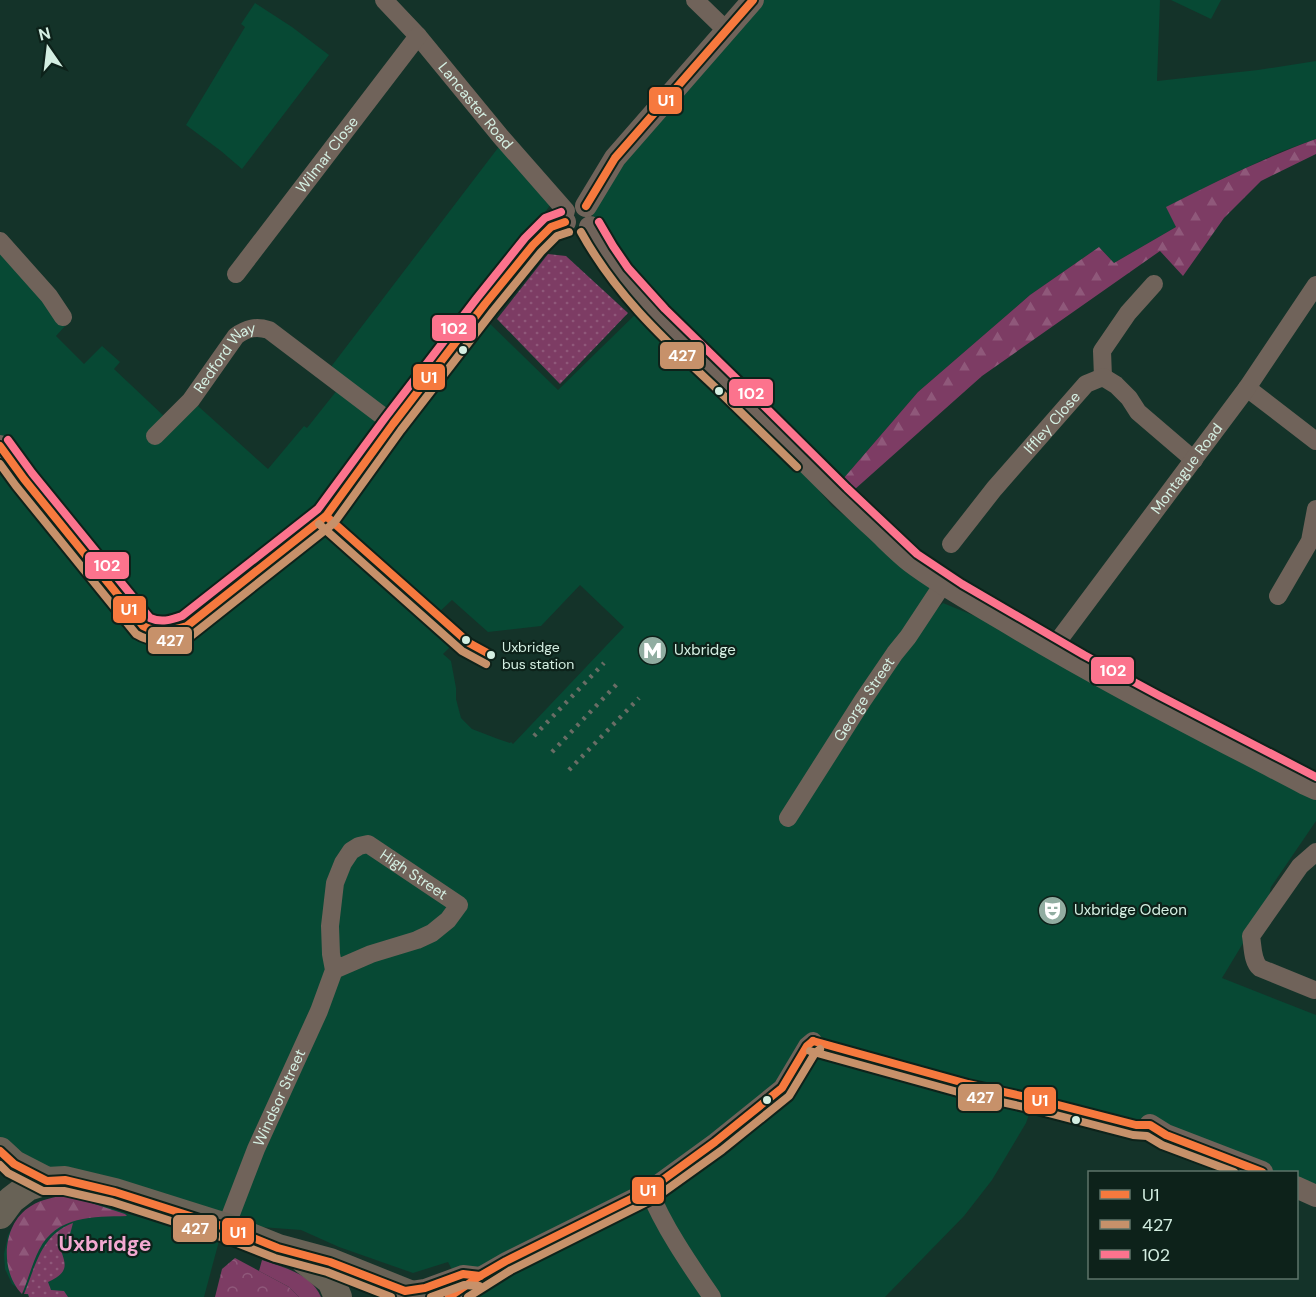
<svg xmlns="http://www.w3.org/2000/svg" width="1316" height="1297" font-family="'DM Sans',sans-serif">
<defs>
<pattern id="forest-firs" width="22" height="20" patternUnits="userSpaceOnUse" patternTransform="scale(1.5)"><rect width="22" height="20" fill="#7d3c64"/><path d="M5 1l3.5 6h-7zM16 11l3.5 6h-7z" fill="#8f587a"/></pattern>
<pattern id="park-crowns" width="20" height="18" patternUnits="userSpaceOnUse" patternTransform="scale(1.5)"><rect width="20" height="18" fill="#7d3c64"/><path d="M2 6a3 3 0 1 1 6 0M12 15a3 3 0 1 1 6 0" fill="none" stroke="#8f587a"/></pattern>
<pattern id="garden-dots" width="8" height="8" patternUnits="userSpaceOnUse" patternTransform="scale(1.5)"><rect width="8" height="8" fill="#7d3c64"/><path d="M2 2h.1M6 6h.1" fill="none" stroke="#8f587a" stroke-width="1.8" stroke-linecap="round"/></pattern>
</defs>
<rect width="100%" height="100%" fill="#143329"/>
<g fill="#074934" fill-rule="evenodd">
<path d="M752,0H1160L1157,81L1258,70L1316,61V139L1280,152L1222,179L1167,207L1176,227L1114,263L1099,247L1030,295L918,392L843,479L804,459L747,404L832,506L937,587L908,637L943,603L1019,634L1316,793V821L1271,887L1264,917L1245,940L1222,978L1316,1015V1196L1297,1188L1296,1172H1261L1150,1125H1136L1035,1099L969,1084L875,1058L969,1085L1034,1100L1026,1123L992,1180L964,1216L885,1297H470L457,1279L448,1262L413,1273L339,1247L301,1230L221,1224L68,1179L0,1146V245L48,298L66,325L56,336L84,364L102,346L120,362L114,369L166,418L188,397L268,469L304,426L307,428L342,384L327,372L504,140L557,196L394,415L481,315L558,390L648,302L594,220L591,209L587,206ZM580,585L624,627L513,744L511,742L510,743L498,739L472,729L461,718L456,699V688L451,661L443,654L461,636L437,614L452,600L488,632L541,626Z"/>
<polygon points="1171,0 1221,0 1211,19"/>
<polygon points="255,3 292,27 329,55 242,169 221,151 186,125 245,27 241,24"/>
<polygon points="67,1195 219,1241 204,1297 30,1297 12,1284 5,1269 4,1254 8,1235 18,1218 29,1207 45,1200"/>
</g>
<path fill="#7d3c64" d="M262,1260C284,1268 311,1273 321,1297H299L289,1287L259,1271Z"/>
<g fill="url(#forest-firs)">
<path d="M1316,139V154L1261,181L1224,218L1183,276L1160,251L982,376L854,490L843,479L918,392L1030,295L1099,247L1114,263L1176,227L1166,207C1215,182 1264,158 1316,139Z"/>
<path d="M67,1195L125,1214L127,1216C93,1217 57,1215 39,1250C32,1264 28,1280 22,1294C0,1272 1,1224 31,1206C42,1199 55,1197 67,1195Z"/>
</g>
<polygon fill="url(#park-crowns)" points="235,1258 289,1287 299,1297 215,1297 222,1269"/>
<g fill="url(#garden-dots)">
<polygon points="548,254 566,256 628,313 560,384 497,319"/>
<path d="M73,1223L69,1238L58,1242C65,1263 72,1271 48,1282L51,1290L64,1291L68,1297H29L28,1294H24C36,1265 41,1235 73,1223Z"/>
</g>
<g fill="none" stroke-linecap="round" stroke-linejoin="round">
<g stroke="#70635a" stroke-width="18">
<path id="s1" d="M384,0L418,36L501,137L566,211"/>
<polyline points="695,0 727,31"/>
<polyline points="0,241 49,296 63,317"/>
<path id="s2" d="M236,274L418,36"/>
<polyline points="1103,377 1102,351 1128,313 1154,284"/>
<polyline points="1247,388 1316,441"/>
<path id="s3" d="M155,436L191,400L236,336C247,328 256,326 269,330L393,424"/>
<path id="s4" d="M951,544L994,489L1086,384L1103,377L1116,385L1129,398L1138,412L1194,460"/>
<polyline points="1278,596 1310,541 1316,509"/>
<path id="s5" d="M1052,649L1247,388L1316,285"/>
<path id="s6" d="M788,818L863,700L895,653L908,637L943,584"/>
<path d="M1314,990L1260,968C1252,961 1253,947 1251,936L1300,866L1316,852"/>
<path d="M649,1190C663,1226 690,1265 712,1297"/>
<path id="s7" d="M226,1227L256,1149L319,1011L334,970L331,954L330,926L335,883L343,863L351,851L359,846L368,844L459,905L448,920L432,933L417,940L371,954L334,970"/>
<polyline points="405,1291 425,1288 463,1274 480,1276"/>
<polyline points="467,1297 480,1276 506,1261 649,1190 715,1142 782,1088 807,1046 813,1041"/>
</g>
<g stroke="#70635a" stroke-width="22">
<polyline points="586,206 615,158 753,0"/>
<path d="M590,227C623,294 686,343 739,395C784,439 827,485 874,528C886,539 898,552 911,562C940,584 973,602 1005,621C1102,680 1204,731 1305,784L1316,789"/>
<path d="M0,446L24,479L143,626C157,636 172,630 187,626L326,516L393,424L485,304L533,245L551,227L565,222"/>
<polyline points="1150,1125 1166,1135 1262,1172"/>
<polyline points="1296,1187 1316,1196"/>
</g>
<g stroke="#686256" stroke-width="28">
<polyline points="0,1151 14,1164 47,1181"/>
<polyline points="0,1215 11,1200 28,1187 47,1181 65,1180 115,1192 226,1227 278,1248 330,1262 417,1297"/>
<polyline points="304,1260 331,1281 338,1297"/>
</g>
<g stroke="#696d65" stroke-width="4.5" stroke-dasharray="3 6" stroke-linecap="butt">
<polyline points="534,736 604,663"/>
<polyline points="552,752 618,683"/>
<polyline points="569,770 639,698"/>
</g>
<defs>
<g id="bus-1">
<polyline points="586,206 615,158 753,0"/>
<path d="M0,446L24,479L143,626C158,634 172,630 187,626L326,516L393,424L485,304L533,245L551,227L565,222"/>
<polyline points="326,516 469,643 491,655"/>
<polyline points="813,1041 968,1084 1035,1099 1136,1125 1150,1125 1166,1135 1262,1172"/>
<polyline points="0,1151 14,1164 47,1181 65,1180 115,1192 231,1229 278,1248 330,1262 405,1291 425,1288 463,1274 480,1276"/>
<polyline points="449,1297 480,1276 506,1261 649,1190 715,1142 782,1088 807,1046 813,1041"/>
</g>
<g id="bus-2">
<path d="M581,232C617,297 665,340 718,390C744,415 770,441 797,467"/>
<path d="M0,464L16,486L136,634C154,645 171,641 191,636L334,523L401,430L493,311L541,252L557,236L569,232"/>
<polyline points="319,524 462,651 486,664"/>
<polyline points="810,1051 965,1094 1033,1109 1133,1135 1147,1136 1162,1145 1234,1172"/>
<polyline points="0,1165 8,1173 43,1191 64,1191 112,1202 227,1239 275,1258 327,1272 391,1297"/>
<polyline points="431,1297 464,1285 479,1286"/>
<polyline points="468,1297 511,1270 655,1198 722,1150 789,1096 815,1053 820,1049"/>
</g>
<g id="bus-3">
<polyline points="599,222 613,246 628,268 665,309 746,388 847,488 917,554 962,584 1084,655 1158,695 1316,777"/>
<path d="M8,440L32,473L150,618C161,623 171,620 182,616L318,509L385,418L477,298L525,238L545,218L561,212"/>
</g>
</defs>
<use href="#bus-1" stroke="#0d221a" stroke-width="12"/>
<use href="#bus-2" stroke="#0d221a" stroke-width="12"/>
<use href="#bus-3" stroke="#0d221a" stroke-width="12"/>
<use href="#bus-1" stroke="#f6793e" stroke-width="8"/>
<use href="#bus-2" stroke="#c7916a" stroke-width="8"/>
<use href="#bus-3" stroke="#fc738d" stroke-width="8"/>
</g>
<defs>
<symbol id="metro-disc" viewBox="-11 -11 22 22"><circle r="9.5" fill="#91ada1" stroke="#0d221a"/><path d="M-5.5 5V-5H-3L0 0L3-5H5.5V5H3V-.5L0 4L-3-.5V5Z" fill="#fff"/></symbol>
<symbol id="theatre-disc" viewBox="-11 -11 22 22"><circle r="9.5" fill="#91ada1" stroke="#0d221a"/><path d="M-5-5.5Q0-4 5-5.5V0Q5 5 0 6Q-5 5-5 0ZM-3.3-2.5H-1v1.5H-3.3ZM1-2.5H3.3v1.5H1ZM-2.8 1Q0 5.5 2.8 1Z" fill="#fff"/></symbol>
</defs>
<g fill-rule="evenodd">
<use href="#metro-disc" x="636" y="634" width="33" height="33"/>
<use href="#theatre-disc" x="1036" y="894" width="33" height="33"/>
</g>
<g fill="#d4efe2" stroke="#0d221a" stroke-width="2">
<circle cx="463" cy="350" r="5"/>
<circle cx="719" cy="391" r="5"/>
<circle cx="466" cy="640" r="5"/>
<circle cx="491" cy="655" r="5"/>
<circle cx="767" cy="1100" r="5"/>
<circle cx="1076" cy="1120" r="5"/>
</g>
<g text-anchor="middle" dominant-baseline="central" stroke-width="4.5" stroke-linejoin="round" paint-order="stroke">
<g font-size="14" fill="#d4efe2" stroke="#0d221a" text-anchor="start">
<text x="502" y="647">Uxbridge<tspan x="502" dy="17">bus station</tspan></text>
</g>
<g font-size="15" fill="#d4efe2" stroke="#0d221a">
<text stroke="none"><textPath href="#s1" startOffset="140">Lancaster Road</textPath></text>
<text stroke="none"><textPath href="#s2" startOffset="150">Wilmar Close</textPath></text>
<text stroke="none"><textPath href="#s3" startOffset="106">Redford Way</textPath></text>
<text stroke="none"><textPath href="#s4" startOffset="158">Iffley Close</textPath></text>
<text stroke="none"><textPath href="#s5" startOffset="225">Montague Road</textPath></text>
<text stroke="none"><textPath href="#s6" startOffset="141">George Street</textPath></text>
<text stroke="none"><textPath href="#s7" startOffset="476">High Street</textPath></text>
<text stroke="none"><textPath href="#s7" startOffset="140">Windsor Street</textPath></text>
</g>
<g font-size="15" fill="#d4efe2" stroke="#0d221a" text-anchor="start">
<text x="674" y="650">Uxbridge</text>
<text x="1074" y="910">Uxbridge Odeon</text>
</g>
<g font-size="21" font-weight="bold" fill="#f3a9d1" stroke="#0d221a">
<text x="105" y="1244">Uxbridge</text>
</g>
</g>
<g stroke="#0d221a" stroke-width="2">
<rect x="648" y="86" width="35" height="29" rx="6" fill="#f6793e"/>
<rect x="431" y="314" width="46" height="28" rx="6" fill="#fc738d"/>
<rect x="659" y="341" width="46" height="29" rx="6" fill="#c7916a"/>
<rect x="412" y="363" width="34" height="28" rx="6" fill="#f6793e"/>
<rect x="728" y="378" width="46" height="29" rx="6" fill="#fc738d"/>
<rect x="84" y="551" width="46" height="29" rx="6" fill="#fc738d"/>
<rect x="112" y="595" width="35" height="29" rx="6" fill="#f6793e"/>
<rect x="147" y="626" width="46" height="29" rx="6" fill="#c7916a"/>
<rect x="1090" y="656" width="45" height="29" rx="6" fill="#fc738d"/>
<rect x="957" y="1083" width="46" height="29" rx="6" fill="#c7916a"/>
<rect x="1023" y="1086" width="34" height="29" rx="6" fill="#f6793e"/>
<rect x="631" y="1176" width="34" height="29" rx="6" fill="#f6793e"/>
<rect x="172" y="1214" width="46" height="29" rx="6" fill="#c7916a"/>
<rect x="221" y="1217" width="34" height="29" rx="6" fill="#f6793e"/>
</g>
<g font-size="16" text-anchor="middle" font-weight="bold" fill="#fff">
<text x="666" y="106">U1</text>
<text x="454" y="334">102</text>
<text x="682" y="361">427</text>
<text x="429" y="383">U1</text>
<text x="751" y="399">102</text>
<text x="107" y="571">102</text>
<text x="129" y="615">U1</text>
<text x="170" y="646">427</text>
<text x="1113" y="676">102</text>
<text x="980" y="1103">427</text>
<text x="1040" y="1106">U1</text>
<text x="648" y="1196">U1</text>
<text x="195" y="1234">427</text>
<text x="238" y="1238">U1</text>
</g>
<rect x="1088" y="1171" width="210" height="108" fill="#0d221a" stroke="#5d746a" stroke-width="1.5"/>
<rect x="1100" y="1190" width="30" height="9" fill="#f6793e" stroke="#5d746a" stroke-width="1.5"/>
<text x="1142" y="1201" font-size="18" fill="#d4efe2">U1</text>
<rect x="1100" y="1220" width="30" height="9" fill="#c7916a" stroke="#5d746a" stroke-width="1.5"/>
<text x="1142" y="1231" font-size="18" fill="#d4efe2">427</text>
<rect x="1100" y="1250" width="30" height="9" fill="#fc738d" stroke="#5d746a" stroke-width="1.5"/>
<text x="1142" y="1261" font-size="18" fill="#d4efe2">102</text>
<g transform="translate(48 48) rotate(346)" stroke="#0d221a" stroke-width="4.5" paint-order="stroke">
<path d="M0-4.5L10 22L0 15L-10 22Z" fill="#d4efe2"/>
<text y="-9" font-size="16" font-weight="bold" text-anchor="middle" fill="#d4efe2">N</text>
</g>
</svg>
